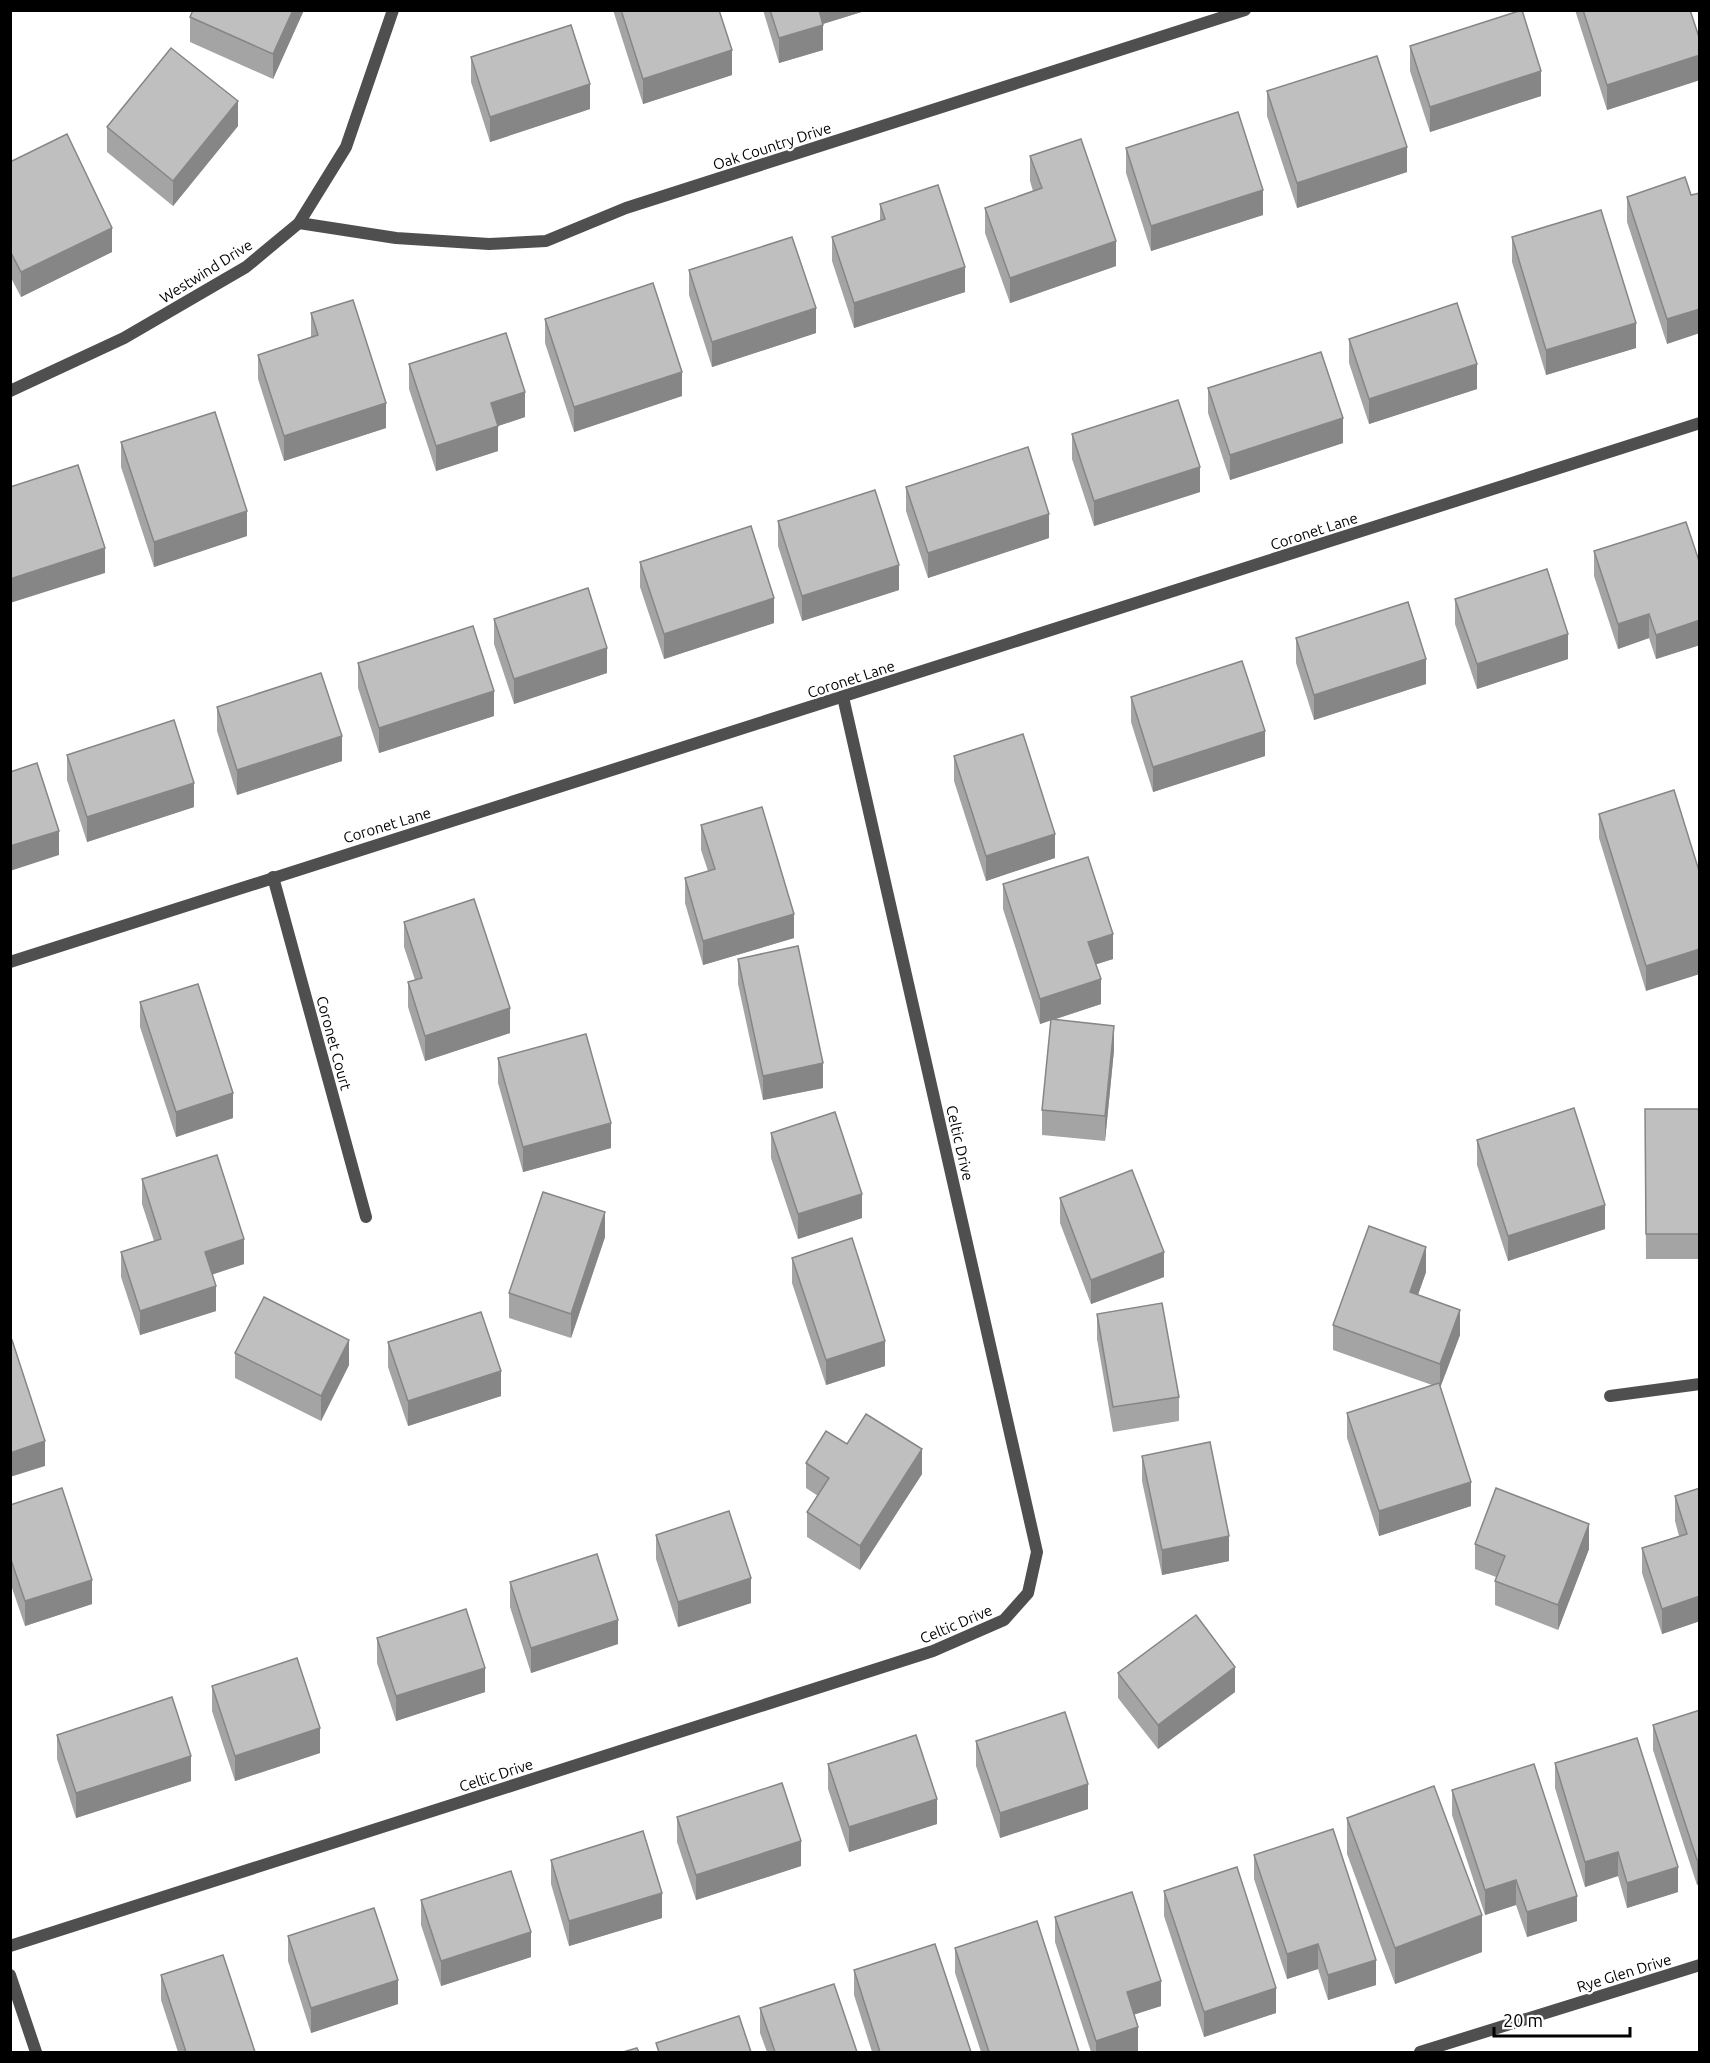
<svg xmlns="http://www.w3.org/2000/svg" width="1710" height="2063" font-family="Ubuntu,sans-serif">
<rect width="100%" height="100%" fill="#fff"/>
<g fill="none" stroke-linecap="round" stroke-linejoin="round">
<g stroke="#4f4f4f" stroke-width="12">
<polyline points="299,223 396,238 489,244 546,241 626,208 1245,10"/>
<polyline points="10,391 124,338 246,267 299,223 346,147 393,10"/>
<polyline points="273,877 366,1217"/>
<polyline points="10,962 1700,423"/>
<polyline points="1610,1396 1700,1384"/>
<polyline points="10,1946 933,1651 1004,1620 1028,1593 1037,1552 843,697"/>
<polyline points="10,1975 36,2052"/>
<polyline points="1420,2052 1700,1965"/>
</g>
</g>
<g fill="#a4a4a4">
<polygon points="193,10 304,10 273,79 190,42 190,17"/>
<polygon points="613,10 719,10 732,75 643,104"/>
<polygon points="763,10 868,10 823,24 823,50 779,63"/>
<polygon points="1575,10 1690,10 1700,40 1700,80 1607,110"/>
<polygon points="1410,46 1541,96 1430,132 1410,71"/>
<polygon points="471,57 590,109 490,142 471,82"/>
<polygon points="1267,91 1407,172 1297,208 1267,116"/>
<polygon points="238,126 173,206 107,152 107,127"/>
<polygon points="1126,148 1263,215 1151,251 1126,173"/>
<polygon points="1030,156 1116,266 1010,303 985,233 985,208 1033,191 1030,181"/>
<polygon points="10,162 112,252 21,297 10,276"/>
<polygon points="1691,195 1667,344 1627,222 1627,197"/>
<polygon points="880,204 965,292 854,328 832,261 832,237 880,221"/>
<polygon points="1512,237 1636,348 1546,375 1512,262"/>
<polygon points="689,270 816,333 712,367 689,295"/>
<polygon points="311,313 386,428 284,461 258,379 258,355 311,337"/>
<polygon points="545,319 682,396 574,432 545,343"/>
<polygon points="1349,339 1477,389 1369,424 1349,363"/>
<polygon points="409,364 525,417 498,426 498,451 436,471 409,389"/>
<polygon points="1208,388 1343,443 1230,480 1208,413"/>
<polygon points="1072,434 1200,492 1094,526 1072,459"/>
<polygon points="121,442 247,536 154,567 121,467"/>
<polygon points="906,487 1049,538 928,578 906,511"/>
<polygon points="778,521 899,590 802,621 778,546"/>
<polygon points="1594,551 1700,564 1700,645 1656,659 1649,638 1618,649 1594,576"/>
<polygon points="640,562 774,623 664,659 640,587"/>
<polygon points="1455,599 1568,659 1477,689 1455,624"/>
<polygon points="494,619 607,673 514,704 494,644"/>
<polygon points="1296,638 1426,684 1314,720 1296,663"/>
<polygon points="358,663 494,716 379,753 358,688"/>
<polygon points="1131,697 1265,756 1153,792 1131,722"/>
<polygon points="217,707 342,761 237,795 217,731"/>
<polygon points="67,755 194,807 87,842 67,780"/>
<polygon points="954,756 1055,858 986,881 954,781"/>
<polygon points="1599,814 1700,874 1646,991 1599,838"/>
<polygon points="701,825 794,938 703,965 685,903 685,878 708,871 701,850"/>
<polygon points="1003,884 1113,959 1096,964 1101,1004 1053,1020 1114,1050 1105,1141 1042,1135 1042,1110 1051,1020 1040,1024 1003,909"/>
<polygon points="404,922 510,1033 425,1061 408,1007 408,982 415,980 404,947"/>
<polygon points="738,959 823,1088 763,1100 738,984"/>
<polygon points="140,1002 233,1118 176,1137 140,1027"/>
<polygon points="498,1058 611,1148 523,1172 498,1083"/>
<polygon points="1645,1109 1700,1109 1700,1259 1646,1259"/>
<polygon points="771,1133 862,1218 798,1239 771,1158"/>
<polygon points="1477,1140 1605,1229 1508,1261 1477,1165"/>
<polygon points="142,1179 244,1264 213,1274 216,1311 140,1335 121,1277 121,1252 154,1241 142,1204"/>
<polygon points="1060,1198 1164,1277 1091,1304 1060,1223"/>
<polygon points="605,1237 571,1338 509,1318 509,1293"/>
<polygon points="792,1258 885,1366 826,1385 792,1283"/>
<polygon points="1426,1272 1418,1295 1460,1335 1440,1388 1471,1506 1379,1536 1347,1438 1347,1413 1432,1385 1333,1350 1333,1325"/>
<polygon points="1097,1314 1179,1397 1179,1421 1113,1432 1097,1339"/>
<polygon points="388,1342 501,1396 408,1426 388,1367"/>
<polygon points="235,1353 349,1365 321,1421 235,1378"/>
<polygon points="847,1444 922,1474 860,1570 807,1537 807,1512 818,1496 806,1488 806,1463"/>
<polygon points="1142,1456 1229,1561 1162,1575 1142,1481"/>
<polygon points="1700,1488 1700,1621 1662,1634 1642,1573 1642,1548 1679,1536 1675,1521 1675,1496"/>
<polygon points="10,1505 92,1604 25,1626 10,1582"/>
<polygon points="656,1535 751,1603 678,1627 656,1559"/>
<polygon points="1475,1544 1589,1549 1558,1630 1495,1605 1495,1581 1496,1577 1475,1569"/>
<polygon points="510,1582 618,1644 531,1673 510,1607"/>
<polygon points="377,1638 485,1692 396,1721 377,1663"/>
<polygon points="1118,1673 1235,1692 1158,1749 1118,1698"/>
<polygon points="212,1686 320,1753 235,1781 212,1711"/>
<polygon points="1700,1710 1697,1885 1653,1750 1653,1725"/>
<polygon points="57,1735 191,1781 76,1818 57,1759"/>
<polygon points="976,1741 1088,1809 1000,1838 976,1766"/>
<polygon points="1555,1763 1678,1892 1627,1908 1618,1876 1585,1887 1555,1788"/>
<polygon points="828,1764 937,1824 849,1852 828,1789"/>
<polygon points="1452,1790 1577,1921 1527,1937 1516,1905 1485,1915 1452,1815"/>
<polygon points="677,1817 801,1866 696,1900 677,1842"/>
<polygon points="1347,1818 1482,1952 1395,1984 1347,1854"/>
<polygon points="1254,1855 1376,1985 1328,2000 1318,1969 1287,1979 1254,1879"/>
<polygon points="551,1860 662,1918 569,1946 551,1884"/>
<polygon points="1164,1891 1276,2013 1204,2037 1164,1916"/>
<polygon points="421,1900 531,1957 441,1986 421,1925"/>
<polygon points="1055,1917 1161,2006 1134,2014 1138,2052 1091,2052 1055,1942"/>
<polygon points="288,1936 398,2004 311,2033 288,1961"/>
<polygon points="955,1948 1079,2052 981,2052 955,1973"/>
<polygon points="854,1970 971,2052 872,2052 854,1995"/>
<polygon points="161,1975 255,2052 178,2052 161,2000"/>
<polygon points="760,2008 857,2052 767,2052 760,2033"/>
</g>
<g fill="#868686">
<polygon points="293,10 304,10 273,79 273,54"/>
<polygon points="816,10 868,10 816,26"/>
<polygon points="823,25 823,50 779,63 779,38"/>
<polygon points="732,50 732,75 643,104 643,79"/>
<polygon points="1700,55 1700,80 1607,110 1607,85"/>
<polygon points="1541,71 1541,96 1430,132 1430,107"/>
<polygon points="590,84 590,109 490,142 490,117"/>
<polygon points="238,101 238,126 173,206 173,181"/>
<polygon points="1407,147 1407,172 1297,208 1297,183"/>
<polygon points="1263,190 1263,215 1151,251 1151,226"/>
<polygon points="112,228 112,252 21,297 21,272"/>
<polygon points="1116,241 1116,266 1010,303 1010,278"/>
<polygon points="965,267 965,292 854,328 854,303"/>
<polygon points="816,308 816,333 712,367 712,342"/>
<polygon points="1700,309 1700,333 1667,344 1667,319"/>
<polygon points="1636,323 1636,348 1546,375 1546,350"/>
<polygon points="1477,364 1477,389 1369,424 1369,399"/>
<polygon points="682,372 682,396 574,432 574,407"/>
<polygon points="525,392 525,417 498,426 498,451 436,471 436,446 491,403"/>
<polygon points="386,403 386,428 284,461 284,436"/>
<polygon points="1343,418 1343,443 1230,480 1230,455"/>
<polygon points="1200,467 1200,492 1094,526 1094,501"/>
<polygon points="247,511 247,536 154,567 154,542"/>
<polygon points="1049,514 1049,538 928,578 928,553"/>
<polygon points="105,548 105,573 10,603 10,579"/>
<polygon points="899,565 899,590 802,621 802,596"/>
<polygon points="774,598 774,623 664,659 664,634"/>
<polygon points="1649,614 1649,638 1618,649 1618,624"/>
<polygon points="1700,620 1700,645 1656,659 1656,635"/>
<polygon points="1568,634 1568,659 1477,689 1477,664"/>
<polygon points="607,648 607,673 514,704 514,679"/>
<polygon points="1426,659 1426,684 1314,720 1314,695"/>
<polygon points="494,691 494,716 379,753 379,728"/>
<polygon points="1265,731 1265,756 1153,792 1153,767"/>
<polygon points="342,736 342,761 237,795 237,770"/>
<polygon points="194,783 194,807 87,842 87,817"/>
<polygon points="59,831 59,855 10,871 10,846"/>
<polygon points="1055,834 1055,858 986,881 986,856"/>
<polygon points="794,914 794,938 703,965 703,941"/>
<polygon points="1113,934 1113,959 1088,967 1088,942"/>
<polygon points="1700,949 1700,974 1646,991 1646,966"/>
<polygon points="1101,979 1101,1004 1040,1024 1040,999"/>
<polygon points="510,1008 510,1033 425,1061 425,1036"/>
<polygon points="1114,1026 1114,1050 1105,1141 1105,1116"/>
<polygon points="823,1063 823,1088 763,1100 763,1076"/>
<polygon points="233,1093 233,1118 176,1137 176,1112"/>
<polygon points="611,1123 611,1148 523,1172 523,1147"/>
<polygon points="862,1194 862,1218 798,1239 798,1214"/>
<polygon points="1605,1205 1605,1229 1508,1261 1508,1236"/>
<polygon points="605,1212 605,1237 571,1338 571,1314"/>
<polygon points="244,1239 244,1264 205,1277 205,1252"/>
<polygon points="1426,1247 1426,1272 1410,1317 1410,1292"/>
<polygon points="1164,1252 1164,1277 1091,1304 1091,1280"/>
<polygon points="216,1286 216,1311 140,1335 140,1311"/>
<polygon points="1460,1310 1460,1335 1440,1388 1440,1364"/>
<polygon points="349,1340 349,1365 321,1421 321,1396"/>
<polygon points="885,1341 885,1366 826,1385 826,1360"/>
<polygon points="501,1371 501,1396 408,1426 408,1401"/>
<polygon points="45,1441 45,1466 10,1477 10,1453"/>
<polygon points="922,1449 922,1474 860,1570 860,1546"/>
<polygon points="1471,1482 1471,1506 1379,1536 1379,1511"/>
<polygon points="1589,1524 1589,1549 1558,1630 1558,1605"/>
<polygon points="1229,1536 1229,1561 1162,1575 1162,1550"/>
<polygon points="751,1578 751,1603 678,1627 678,1602"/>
<polygon points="92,1580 92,1604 25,1626 25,1601"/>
<polygon points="1700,1596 1700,1621 1662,1634 1662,1609"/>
<polygon points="618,1620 618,1644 531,1673 531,1648"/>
<polygon points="1235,1667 1235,1692 1158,1749 1158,1725"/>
<polygon points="485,1668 485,1692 396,1721 396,1696"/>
<polygon points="320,1728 320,1753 235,1781 235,1756"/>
<polygon points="191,1756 191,1781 76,1818 76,1793"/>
<polygon points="1088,1784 1088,1809 1000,1838 1000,1813"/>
<polygon points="937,1799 937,1824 849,1852 849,1827"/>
<polygon points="801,1841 801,1866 696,1900 696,1875"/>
<polygon points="1618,1852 1618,1876 1585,1887 1585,1862"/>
<polygon points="1700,1859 1700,1884 1697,1885 1697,1860"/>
<polygon points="1678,1867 1678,1892 1627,1908 1627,1883"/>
<polygon points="1516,1880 1516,1905 1485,1915 1485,1890"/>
<polygon points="662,1893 662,1918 569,1946 569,1921"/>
<polygon points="1577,1896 1577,1921 1527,1937 1527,1912"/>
<polygon points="1482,1915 1482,1952 1395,1984 1395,1948"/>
<polygon points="531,1932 531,1957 441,1986 441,1961"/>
<polygon points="1318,1944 1318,1969 1287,1979 1287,1954"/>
<polygon points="1376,1960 1376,1985 1328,2000 1328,1975"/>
<polygon points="398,1980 398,2004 311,2033 311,2008"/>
<polygon points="1161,1981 1161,2006 1127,2017 1127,1992"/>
<polygon points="1276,1988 1276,2013 1204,2037 1204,2012"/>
<polygon points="1138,2027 1138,2052 1096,2052 1096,2041"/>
</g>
<g fill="#bfbfbf" stroke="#868686" stroke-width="1.5">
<polygon points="193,10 293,10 273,54 190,17"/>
<polygon points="621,10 719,10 732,50 643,79"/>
<polygon points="770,10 819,10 823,25 779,38"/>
<polygon points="1522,10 1541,71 1430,107 1410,46"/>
<polygon points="1583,10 1690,10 1700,40 1700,55 1607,85"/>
<polygon points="571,25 590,84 490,117 471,57"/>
<polygon points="171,48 238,101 173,181 107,127"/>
<polygon points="1377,56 1407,147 1297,183 1267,91"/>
<polygon points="1238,112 1263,190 1151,226 1126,148"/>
<polygon points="67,134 112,228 21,272 10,251 10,162"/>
<polygon points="1081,139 1116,241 1010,278 985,208 1042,188 1030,156"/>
<polygon points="1685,177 1691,195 1700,193 1700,309 1667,319 1627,197"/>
<polygon points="938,185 965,267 854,303 832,237 885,219 880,204"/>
<polygon points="1601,210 1636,323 1546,350 1512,237"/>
<polygon points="792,237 816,308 712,342 689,270"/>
<polygon points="653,283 682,372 574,407 545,319"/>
<polygon points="353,300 386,403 284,436 258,355 318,335 311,313"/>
<polygon points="1457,303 1477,364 1369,399 1349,339"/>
<polygon points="506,333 525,392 491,403 498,426 436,446 409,364"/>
<polygon points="1321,352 1343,418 1230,455 1208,388"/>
<polygon points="1178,400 1200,467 1094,501 1072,434"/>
<polygon points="215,412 247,511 154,542 121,442"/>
<polygon points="1028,447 1049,514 928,553 906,487"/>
<polygon points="78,465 105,548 10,579 10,487"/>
<polygon points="875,490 899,565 802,596 778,521"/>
<polygon points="1686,522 1700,564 1700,620 1656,635 1649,614 1618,624 1594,551"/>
<polygon points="751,526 774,598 664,634 640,562"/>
<polygon points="1547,569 1568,634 1477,664 1455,599"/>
<polygon points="588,588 607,648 514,679 494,619"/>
<polygon points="1408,602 1426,659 1314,695 1296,638"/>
<polygon points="473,626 494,691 379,728 358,663"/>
<polygon points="1242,661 1265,731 1153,767 1131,697"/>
<polygon points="321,673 342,736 237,770 217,707"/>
<polygon points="174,720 194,783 87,817 67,755"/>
<polygon points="1023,734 1055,834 986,856 954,756"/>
<polygon points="37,763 59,831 10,846 10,772"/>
<polygon points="1674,790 1700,874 1700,949 1646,966 1599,814"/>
<polygon points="762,807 794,914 703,941 685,878 715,869 701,825"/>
<polygon points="1088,857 1113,934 1088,942 1101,979 1040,999 1003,884"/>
<polygon points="474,899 510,1008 425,1036 408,982 422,978 404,922"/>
<polygon points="798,946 823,1063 763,1076 738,959"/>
<polygon points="198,984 233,1093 176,1112 140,1002"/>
<polygon points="1051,1019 1114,1026 1105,1116 1042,1110"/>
<polygon points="586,1034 611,1123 523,1147 498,1058"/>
<polygon points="1574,1108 1605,1205 1508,1236 1477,1140"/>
<polygon points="1645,1109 1700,1109 1700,1234 1646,1234"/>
<polygon points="835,1112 862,1194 798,1214 771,1133"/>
<polygon points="217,1155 244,1239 205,1252 216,1286 140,1311 121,1252 161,1239 142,1179"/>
<polygon points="1132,1170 1164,1252 1091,1280 1060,1198"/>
<polygon points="543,1192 605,1212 571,1314 509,1293"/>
<polygon points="1369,1226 1426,1247 1410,1292 1460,1310 1440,1364 1333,1325"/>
<polygon points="852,1238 885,1341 826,1360 792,1258"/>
<polygon points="264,1297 349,1340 321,1396 235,1353"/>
<polygon points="1162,1303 1179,1397 1113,1407 1097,1314"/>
<polygon points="481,1312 501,1371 408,1401 388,1342"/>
<polygon points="12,1340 45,1441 10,1453 10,1341"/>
<polygon points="1439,1383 1471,1482 1379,1511 1347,1413"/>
<polygon points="866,1414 922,1449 860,1546 807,1512 829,1478 806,1463 826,1431 847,1444"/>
<polygon points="1210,1442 1229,1536 1162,1550 1142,1456"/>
<polygon points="62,1488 92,1580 25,1601 10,1557 10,1505"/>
<polygon points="1496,1488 1589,1524 1558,1605 1495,1581 1505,1556 1475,1544"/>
<polygon points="1700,1488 1700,1596 1662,1609 1642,1548 1687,1534 1675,1496"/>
<polygon points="729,1511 751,1578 678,1602 656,1535"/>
<polygon points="597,1554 618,1620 531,1648 510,1582"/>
<polygon points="466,1609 485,1668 396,1696 377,1638"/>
<polygon points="1196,1615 1235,1667 1158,1725 1118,1673"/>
<polygon points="297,1658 320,1728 235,1756 212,1686"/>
<polygon points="172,1697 191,1756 76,1793 57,1735"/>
<polygon points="1700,1710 1700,1859 1697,1860 1653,1725"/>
<polygon points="1065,1712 1088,1784 1000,1813 976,1741"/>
<polygon points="916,1735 937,1799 849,1827 828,1764"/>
<polygon points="1637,1738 1678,1867 1627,1883 1618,1852 1585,1862 1555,1763"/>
<polygon points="1534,1764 1577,1896 1527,1912 1516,1880 1485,1890 1452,1790"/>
<polygon points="782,1783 801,1841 696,1875 677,1817"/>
<polygon points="1434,1786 1482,1915 1395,1948 1347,1818"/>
<polygon points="1333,1829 1376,1960 1328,1975 1318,1944 1287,1954 1254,1855"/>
<polygon points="643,1831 662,1893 569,1921 551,1860"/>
<polygon points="1237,1867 1276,1988 1204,2012 1164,1891"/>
<polygon points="511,1871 531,1932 441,1961 421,1900"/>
<polygon points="1132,1892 1161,1981 1127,1992 1138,2027 1096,2041 1055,1917"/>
<polygon points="374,1908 398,1980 311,2008 288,1936"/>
<polygon points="1037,1921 1079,2052 989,2052 955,1948"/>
<polygon points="935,1944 971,2052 880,2052 854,1970"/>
<polygon points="223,1955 255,2052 186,2052 161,1975"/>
<polygon points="834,1984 857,2052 775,2052 760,2008"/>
<polygon points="739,2016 751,2052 659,2052 656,2043"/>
<polygon points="637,2048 639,2052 623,2052"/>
</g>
<g text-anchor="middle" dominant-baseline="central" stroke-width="4.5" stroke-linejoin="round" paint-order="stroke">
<g font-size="15" fill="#000" stroke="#fff">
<text transform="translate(772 146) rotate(-18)">Oak Country Drive</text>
<text transform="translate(206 271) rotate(-32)">Westwind Drive</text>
<text transform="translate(1314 531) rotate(-18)">Coronet Lane</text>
<text transform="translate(851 679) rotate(-18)">Coronet Lane</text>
<text transform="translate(387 825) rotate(-17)">Coronet Lane</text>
<text transform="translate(334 1043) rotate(75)">Coronet Court</text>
<text transform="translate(960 1143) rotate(77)">Celtic Drive</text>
<text transform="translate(956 1624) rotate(-23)">Celtic Drive</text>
<text transform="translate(496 1775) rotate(-18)">Celtic Drive</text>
<text transform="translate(1624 1973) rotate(-17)">Rye Glen Drive</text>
</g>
</g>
<rect width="1710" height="2063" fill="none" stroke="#000000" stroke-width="24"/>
<path d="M1494 2027v9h136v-9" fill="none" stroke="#000000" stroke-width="3"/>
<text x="1503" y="2027" font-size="18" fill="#000000" stroke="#ffffff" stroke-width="4.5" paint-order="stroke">20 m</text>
</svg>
